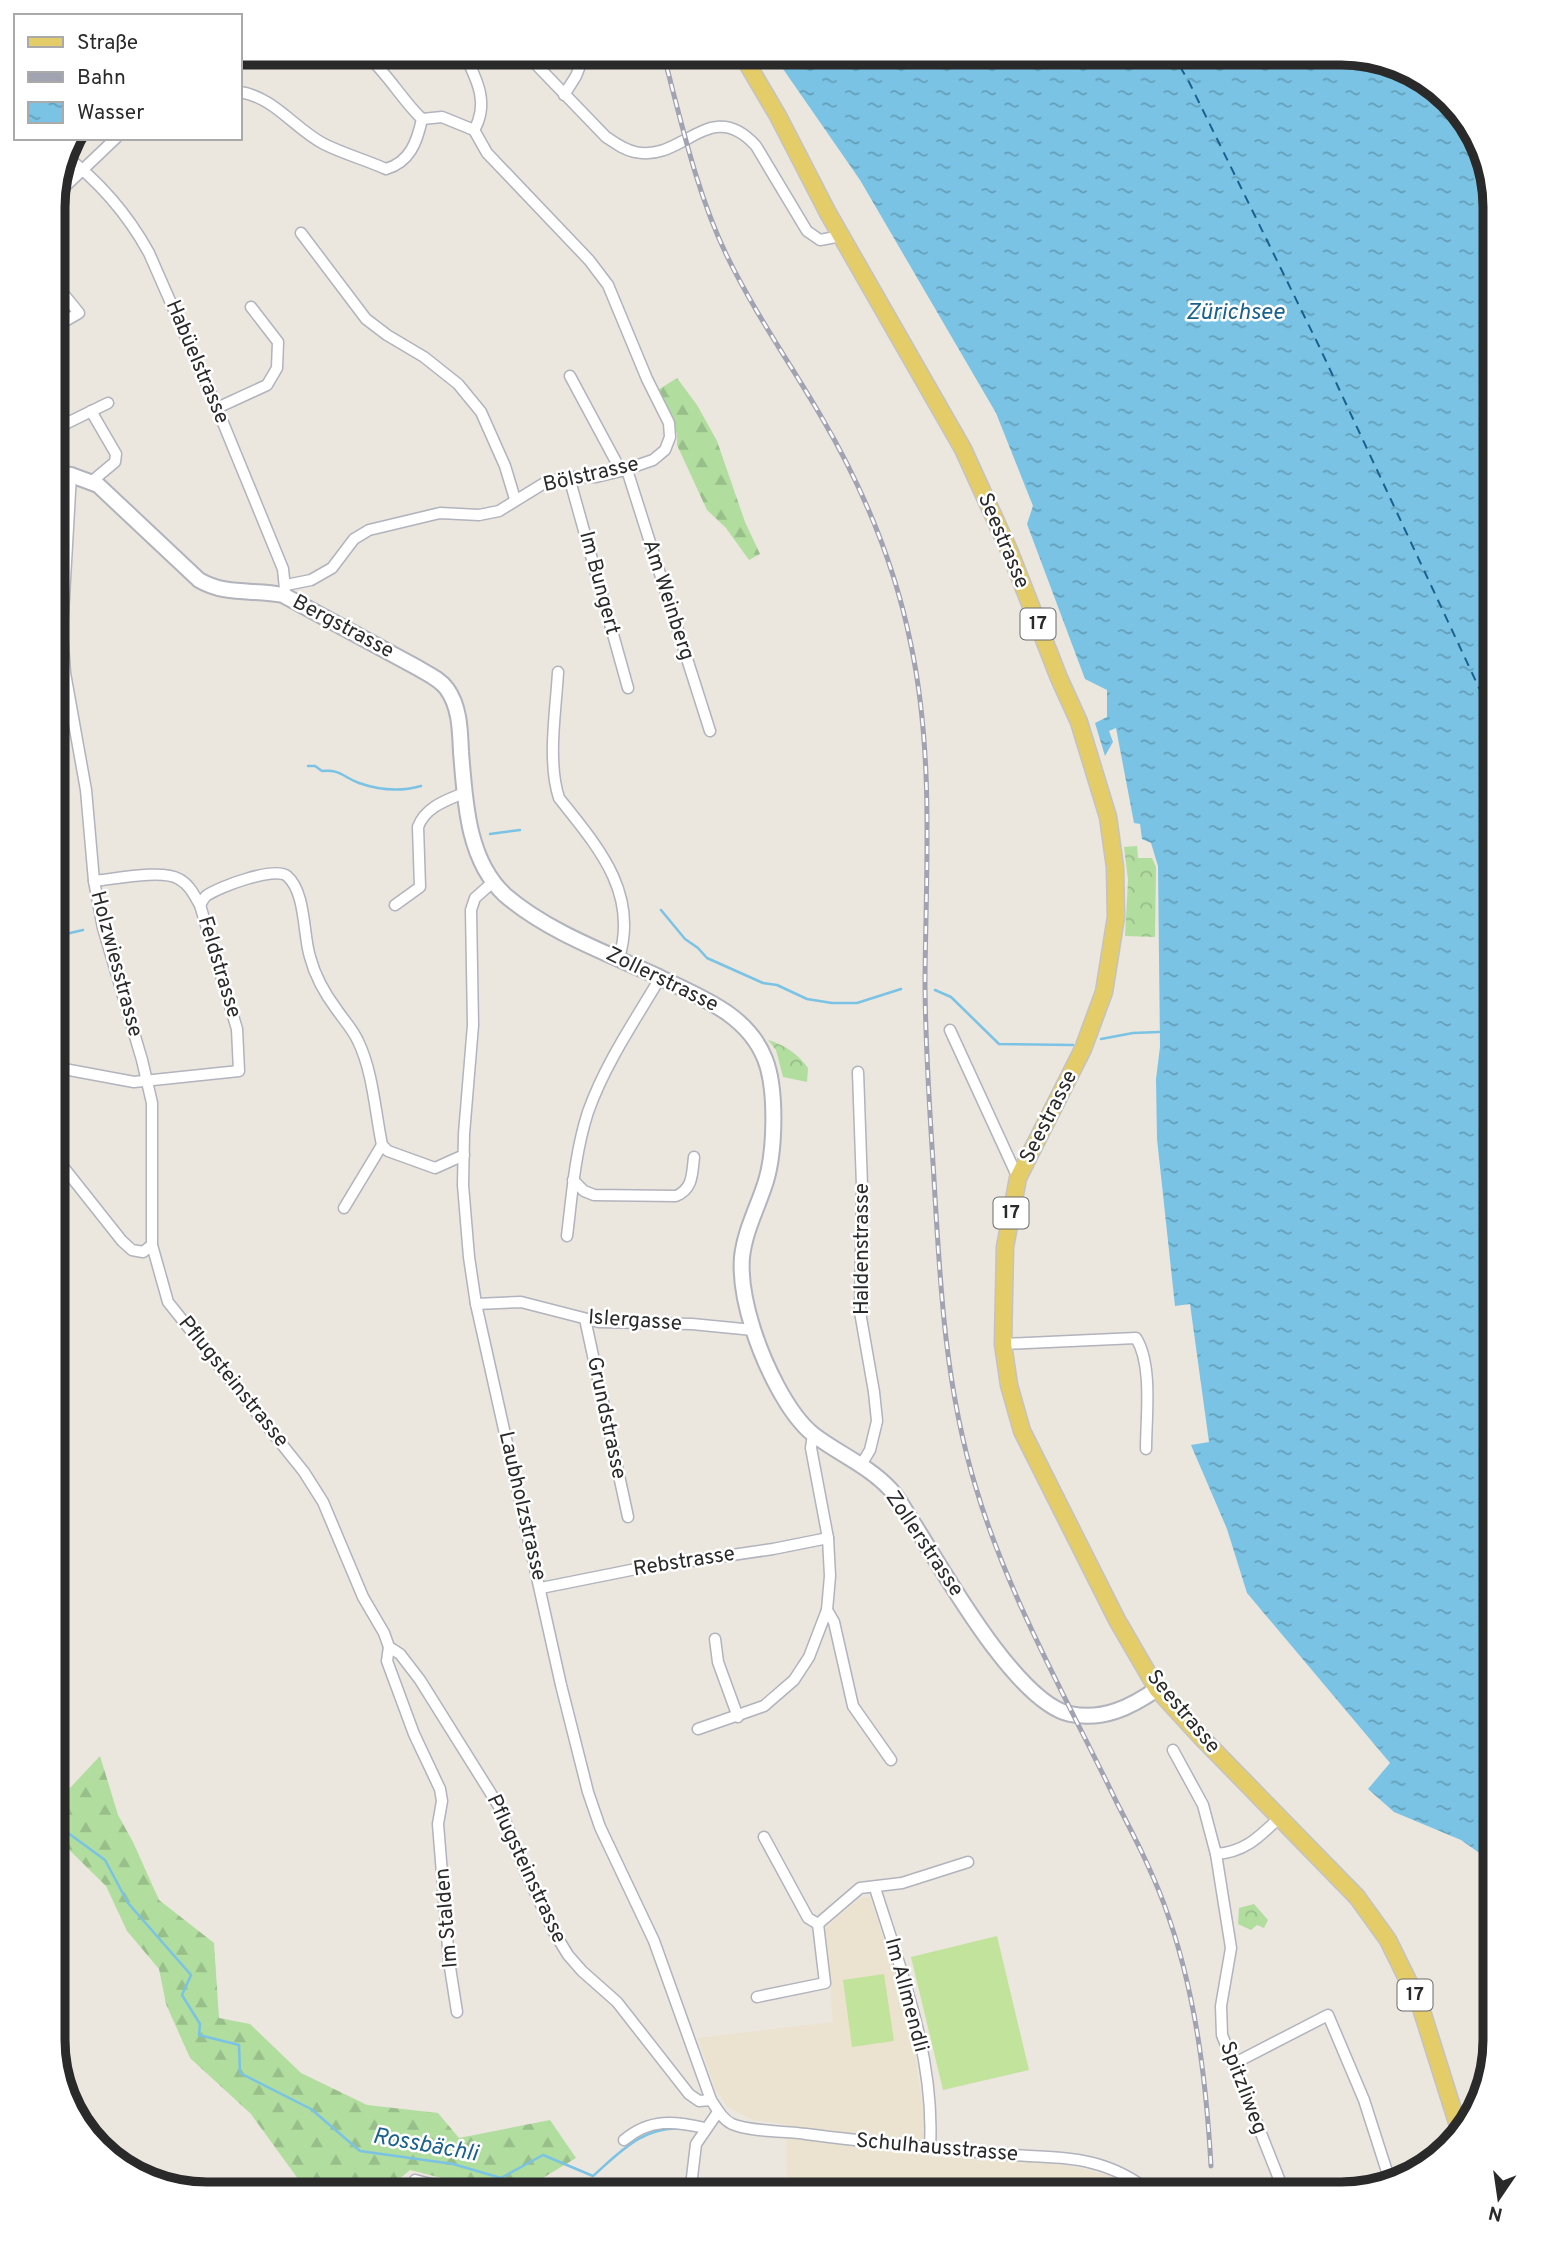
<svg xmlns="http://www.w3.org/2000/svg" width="1548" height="2247" font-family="Overpass,sans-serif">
<defs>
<pattern id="forest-firs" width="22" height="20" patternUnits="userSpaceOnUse" patternTransform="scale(1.75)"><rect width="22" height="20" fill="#b1dd9f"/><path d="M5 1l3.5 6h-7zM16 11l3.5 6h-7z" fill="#98be89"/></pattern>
<pattern id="park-crowns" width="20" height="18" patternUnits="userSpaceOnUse" patternTransform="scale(1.75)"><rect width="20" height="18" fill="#b1dd9f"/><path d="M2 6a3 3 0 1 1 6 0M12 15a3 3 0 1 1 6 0" fill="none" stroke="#98be89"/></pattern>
<pattern id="water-ripples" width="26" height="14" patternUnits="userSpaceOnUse" patternTransform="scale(1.75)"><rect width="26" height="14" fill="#7ac3e4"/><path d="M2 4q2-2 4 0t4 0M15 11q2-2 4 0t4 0" fill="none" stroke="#649fb9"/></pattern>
</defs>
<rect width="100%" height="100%" fill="#ebe6de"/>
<polygon fill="#ebe3cf" points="870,1897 910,2022 930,2157 1056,2163 1108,2175 1135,2194 803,2194 787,2189 786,2124 753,2120 728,2107 716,2090 698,2038 833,2022 826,1927 860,1898"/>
<g fill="url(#forest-firs)">
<polygon points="677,378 697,405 717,441 745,522 760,554 749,560 726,528 707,510 677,445 677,434 658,390"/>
<polygon points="100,1756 118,1815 133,1842 159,1900 214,1943 219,2018 250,2024 301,2073 367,2105 438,2113 459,2138 550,2120 576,2158 516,2194 506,2194 410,2170 381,2194 355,2194 301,2183 251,2114 190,2058 166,2004 159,1969 127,1931 106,1886 53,1834 53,1806"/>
<polygon points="78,2123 96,2127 147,2177 121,2169"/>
</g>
<g fill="url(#park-crowns)">
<polygon points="1137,846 1138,858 1152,858 1156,867 1155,937 1125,936 1128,880 1124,847"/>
<path d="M768,1040C785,1045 798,1054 808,1068L807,1082L783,1077L776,1050Z"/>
<polygon points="1254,1904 1268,1920 1264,1928 1257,1925 1251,1930 1238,1924 1239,1908"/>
</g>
<g fill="#c2e39c">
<polygon points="997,1936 1029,2070 943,2090 911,1957"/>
<polygon points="884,1974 894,2041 852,2047 843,1980"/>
</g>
<polygon fill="url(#water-ripples)" points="772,53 1351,53 1419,73 1475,130 1495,207 1495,1842 1485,1857 1461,1840 1394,1812 1368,1789 1390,1763 1247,1593 1227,1529 1191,1445 1209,1442 1190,1304 1175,1306 1157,1139 1156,1079 1160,1047 1158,866 1151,843 1142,839 1140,824 1134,823 1116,728 1109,731 1113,742 1105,756 1095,723 1107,717 1107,690 1085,679 1027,524 1033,506 996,413 860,180"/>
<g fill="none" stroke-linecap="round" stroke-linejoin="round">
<g stroke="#7ac3e4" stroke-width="2.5">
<path d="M308,766H315L322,771C340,769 343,777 359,783C379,790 400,792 421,786"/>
<polyline points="490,834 520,830"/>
<polyline points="661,910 685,939 698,948 707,958 763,983 777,985 807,999 832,1003 857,1003 901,989"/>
<polyline points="53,937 83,930"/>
<polyline points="935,990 951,997 999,1044 1073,1045"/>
<polyline points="1101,1039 1133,1033 1159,1032"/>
<path d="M53,1822L105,1860L128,1903L191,1975L182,1995L200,2024L199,2035L239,2045L240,2073L311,2109L360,2151L453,2164L501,2178L543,2155L593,2176C622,2150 644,2125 686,2129"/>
<polyline points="776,2185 782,2194"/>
</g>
<polyline stroke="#19618f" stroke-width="2" stroke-dasharray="9 7" stroke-linecap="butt" points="1172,53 1189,82 1318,344 1495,722"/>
<defs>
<g id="street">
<path d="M364,53C387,72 401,99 422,119"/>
<path d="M525,53L606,137C615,143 624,150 635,152C683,163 710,95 756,146L807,231L820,240L841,236"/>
<path d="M240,92C274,97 295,129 324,144C344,154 366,160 386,169C410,162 417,142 422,119"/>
<polyline points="564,95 576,76 585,53"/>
<path d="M422,119L442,117L474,130C490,103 476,78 464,53"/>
<path d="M63,154C99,181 127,213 149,253L217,408L283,569L285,589"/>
<polyline points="53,198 116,138"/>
<polyline points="301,233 366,319 387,335 424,357 458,384 481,412 505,466 515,499"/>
<polyline points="53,328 79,313 53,281"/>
<polyline points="570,376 621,471"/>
<polyline points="217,408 267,385 277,368 278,342 251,307"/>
<polyline points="91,411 116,454 115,462 91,482"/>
<polyline points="61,426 108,403"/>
<polyline points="627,470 710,731"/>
<polyline points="71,475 62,632 65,673 86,790 94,881 103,928 142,1060 152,1103 152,1245 168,1302 304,1472 323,1502 363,1597 384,1633 389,1647 400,1654 420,1680 500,1808 526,1873 554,1932 568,1955 582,1971 617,2002 689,2094 699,2101 711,2100"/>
<polyline points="569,477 628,688"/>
<polyline points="286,585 311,580 332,568 354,539 369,530 440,513 479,515 499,511 546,482 569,477 596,477 621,471 653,460 665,450 670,437 669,423 647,379 608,285 589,260 487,153 474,130"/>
<path d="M558,672C556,710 547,761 559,798C597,846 639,892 619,958"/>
<path d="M493,882L475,898L471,910L473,1025L464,1134L463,1185L469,1257L476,1304L561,1685L588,1792L600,1827L654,1941L711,2100C717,2109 722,2119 732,2124C751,2132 785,2131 806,2134C866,2142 926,2147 986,2153C1051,2160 1098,2149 1153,2194"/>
<path d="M200,905C202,902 203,899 206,896C218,887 275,866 287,876C306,892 303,935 310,957C315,976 325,994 337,1010C344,1020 353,1030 358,1041C373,1072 375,1111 382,1145"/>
<path d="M395,905L420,887L418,827C425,807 447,800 464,793"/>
<polyline points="950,1030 1018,1178"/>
<path d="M53,1062L64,1069L134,1082L239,1071L237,1029L200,905C194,895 190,885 179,879C162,869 115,879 94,881"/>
<polyline points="858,1072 862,1186 860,1312 874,1392 877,1421 870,1450 861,1465"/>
<polyline points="382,1145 388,1151 435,1168 464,1155"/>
<polyline points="53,1154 122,1241 132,1250 143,1252 152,1245"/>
<path d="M573,1180L584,1191L594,1195L676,1196C693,1189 692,1174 694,1157"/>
<polyline points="344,1208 382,1145"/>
<path d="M567,1236C572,1195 575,1152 588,1112C605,1064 634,1022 660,978"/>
<polyline points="476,1304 521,1302 599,1322 692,1324 753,1330"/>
<polyline points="585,1319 628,1517"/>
<path d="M1003,1344L1136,1338C1153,1365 1146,1417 1146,1449"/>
<polyline points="541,1588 636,1569 773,1549 828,1538"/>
<polyline points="827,1610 834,1622 853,1706 891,1760"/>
<polyline points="715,1639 718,1662 738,1717"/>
<polyline points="389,1647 387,1661 414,1734 440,1789 442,1801 438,1824 449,1961 457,2012"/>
<polyline points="698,1729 764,1706 794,1680 809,1657 827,1610 830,1576 828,1538 811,1448 813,1434"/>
<path d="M1173,1750L1203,1805L1216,1854C1245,1852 1259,1837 1279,1818"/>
<polyline points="764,1837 808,1918 818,1924"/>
<polyline points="1216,1854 1231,1948 1221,2006 1222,2035 1285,2194"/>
<path d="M875,1888C901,1971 935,2057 930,2146"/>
<polyline points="818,1924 860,1888 902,1883 968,1862"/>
<polyline points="757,1997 825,1983 818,1924"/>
<polyline points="1233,2064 1328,2015 1364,2100 1390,2181"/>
<path d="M624,2140C650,2118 675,2121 705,2128"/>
<polyline points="415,2180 469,2194"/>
<polyline points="690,2194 696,2144 718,2112"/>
</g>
<path id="secondary" d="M53,473L71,475L98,485L199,580C226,596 254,589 283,595L418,668C428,674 440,679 447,689C460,707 460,731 461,752C465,800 467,860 505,895C548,932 607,953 659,977C699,997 747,1013 765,1059C777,1089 775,1151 766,1181C758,1207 745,1230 742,1257C740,1281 746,1307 753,1329C763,1361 787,1414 814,1435C839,1454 869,1466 891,1490C900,1500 907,1514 915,1526C944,1572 1017,1703 1070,1714C1103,1721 1131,1707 1157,1689"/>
<polyline id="primary" points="741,53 778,116 828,213 963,449 1009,550 1059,678 1079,722 1108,817 1115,867 1116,917 1104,992 1083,1049 1018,1178 1005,1247 1003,1344 1009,1385 1022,1431 1117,1620 1157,1689 1201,1737 1357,1897 1388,1940 1420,2005 1460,2132"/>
</defs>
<use href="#street" stroke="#b1b3bd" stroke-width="13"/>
<use href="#secondary" stroke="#b1b3bd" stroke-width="18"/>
<use href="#primary" stroke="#c3c3c3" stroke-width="19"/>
<use href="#street" stroke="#fff" stroke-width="10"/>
<use href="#secondary" stroke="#fff" stroke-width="14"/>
<use href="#primary" stroke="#e4cd69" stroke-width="16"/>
<defs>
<path id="rail" d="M663,53C681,120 696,191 726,254C754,312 790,363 822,418C863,488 895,565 911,645C934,755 926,868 925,979C925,1046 930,1113 934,1179C940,1284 945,1387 976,1488C1008,1596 1068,1701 1117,1803C1134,1836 1151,1869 1164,1904C1195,1988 1206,2077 1211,2166"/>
</defs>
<use href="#rail" stroke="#a1a3b3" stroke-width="5"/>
<use href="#rail" stroke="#fff" stroke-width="2.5" stroke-dasharray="8" stroke-linecap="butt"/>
</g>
<g text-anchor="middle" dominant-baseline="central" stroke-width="5" stroke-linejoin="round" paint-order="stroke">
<g fill="#fff" stroke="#6a6a6a" stroke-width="2">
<rect x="1020.5" y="608.5" width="35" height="31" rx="5"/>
<rect x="993.5" y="1197.5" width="35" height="31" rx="5"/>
<rect x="1397.5" y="1979.5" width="35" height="31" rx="5"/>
</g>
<g font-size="19" font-weight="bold" fill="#2a2a2a">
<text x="1038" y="624">17</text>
<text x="1011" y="1213">17</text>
<text x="1415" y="1995">17</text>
</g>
<g font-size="21" fill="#2a2a2a" stroke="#fff">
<text transform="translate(197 362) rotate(67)">Habüelstrasse</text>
<text transform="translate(591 475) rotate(-13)">Bölstrasse</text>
<text transform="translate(1003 541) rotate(67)">Seestrasse</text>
<text transform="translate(599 583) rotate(75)">Im Bungert</text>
<text transform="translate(668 600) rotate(72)">Am Weinberg</text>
<text transform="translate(343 627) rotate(28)">Bergstrasse</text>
<text transform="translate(116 964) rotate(75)">Holzwiesstrasse</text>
<text transform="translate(219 967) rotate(73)">Feldstrasse</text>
<text transform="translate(662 980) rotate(26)">Zollerstrasse</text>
<text transform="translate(1049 1117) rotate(-63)">Seestrasse</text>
<text transform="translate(862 1249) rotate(-90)">Haldenstrasse</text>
<text transform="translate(635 1321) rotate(4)">Islergasse</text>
<text transform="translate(233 1382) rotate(51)">Pflugsteinstrasse</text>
<text transform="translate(606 1418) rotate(78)">Grundstrasse</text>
<text transform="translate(522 1506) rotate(77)">Laubholzstrasse</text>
<text transform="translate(924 1544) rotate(56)">Zollerstrasse</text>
<text transform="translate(684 1562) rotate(-9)">Rebstrasse</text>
<text transform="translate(1183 1712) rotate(50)">Seestrasse</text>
<text transform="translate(526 1869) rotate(65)">Pflugsteinstrasse</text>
<text transform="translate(447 1918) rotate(-95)">Im Stalden</text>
<text transform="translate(906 1995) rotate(75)">Im Allmendli</text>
<text transform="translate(1243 2088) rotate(69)">Spitzliweg</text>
<text transform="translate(937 2148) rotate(5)">Schulhausstrasse</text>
</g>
<g font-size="23" font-style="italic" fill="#19618f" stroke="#fff">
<text x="1235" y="313">Zürichsee</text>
<text transform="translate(425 2146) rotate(10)">Rossbächli</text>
</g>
</g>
<path d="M0 0H1548V2247H0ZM207 65H1341A142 142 0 0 1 1483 207V2040A142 142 0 0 1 1341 2182H207A142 142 0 0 1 65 2040V207A142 142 0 0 1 207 65Z" fill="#fff" fill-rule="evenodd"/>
<path fill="none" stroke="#2a2a2a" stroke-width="9" d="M207 65H1341A142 142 0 0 1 1483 207V2040A142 142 0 0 1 1341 2182H207A142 142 0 0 1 65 2040V207A142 142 0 0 1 207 65Z"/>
<rect x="14" y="14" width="228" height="126" fill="#ffffff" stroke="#aaaaaa" stroke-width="2"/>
<rect x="28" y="37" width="35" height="10" fill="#e4cd69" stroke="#aaaaaa" stroke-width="2"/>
<text x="77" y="49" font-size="21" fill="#2a2a2a">Straße</text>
<rect x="28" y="72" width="35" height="10" fill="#a1a3b3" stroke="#aaaaaa" stroke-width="2"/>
<text x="77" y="84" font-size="21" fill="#2a2a2a">Bahn</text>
<rect x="28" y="102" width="35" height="21" fill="url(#water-ripples)" stroke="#aaaaaa" stroke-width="2"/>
<text x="77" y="119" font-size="21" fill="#2a2a2a">Wasser</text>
<g transform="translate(1499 2198) rotate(193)" stroke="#ffffff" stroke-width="5" paint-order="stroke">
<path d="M0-5L12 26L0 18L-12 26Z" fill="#2a2a2a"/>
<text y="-10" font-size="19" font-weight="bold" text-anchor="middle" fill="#2a2a2a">N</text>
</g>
</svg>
